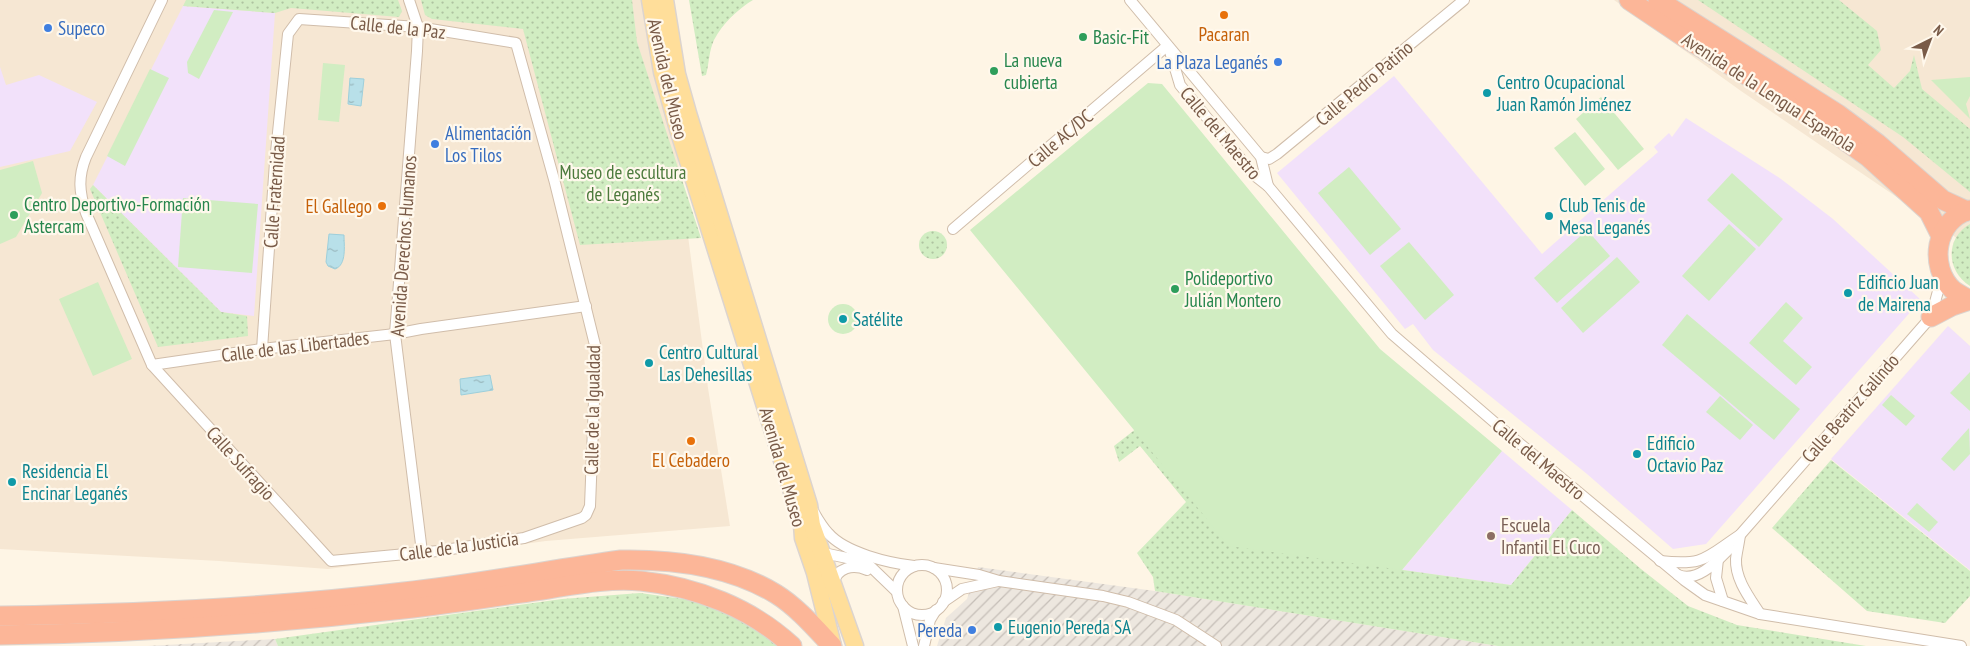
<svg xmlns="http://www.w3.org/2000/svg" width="1970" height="646" font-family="'PT Sans Narrow',sans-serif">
<defs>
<pattern id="industrial-furrows" width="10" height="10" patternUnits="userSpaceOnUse" patternTransform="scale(1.25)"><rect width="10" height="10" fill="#ede7df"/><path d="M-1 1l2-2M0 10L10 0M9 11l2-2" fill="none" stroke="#c5beb7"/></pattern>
<pattern id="grass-dots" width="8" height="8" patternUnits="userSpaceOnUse" patternTransform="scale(1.25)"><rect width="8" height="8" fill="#d1edc2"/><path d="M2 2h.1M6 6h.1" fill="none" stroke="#aec3a0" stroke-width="1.8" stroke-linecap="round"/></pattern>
<pattern id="water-ripples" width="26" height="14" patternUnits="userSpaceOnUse" patternTransform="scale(1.25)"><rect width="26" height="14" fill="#b8e0e9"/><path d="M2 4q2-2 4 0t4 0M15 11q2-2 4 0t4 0" fill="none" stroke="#9ab9bf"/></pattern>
</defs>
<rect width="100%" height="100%" fill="#fef5e5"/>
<g fill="#f6e7d3">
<polygon points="0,0 657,0 708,388 730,526 546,541 328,569 219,561 0,549"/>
<polygon points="1614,0 1970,0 1970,247 1741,91"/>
</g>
<g fill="url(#industrial-furrows)">
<polygon points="978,567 1155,591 1498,646 937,646 946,618 967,599"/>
<polygon points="275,639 278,646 147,646"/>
</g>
<g fill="#f2e1fa">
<polygon points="183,6 275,13 254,316 221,312 93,185"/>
<polygon points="0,67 6,85 39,75 97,102 70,151 0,167"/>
<polygon points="1394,76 1542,254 1658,152 1654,147 1669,133 1672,137 1686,118 1781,179 1833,219 1921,300 1706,544 1673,549 1587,474 1433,350 1413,324 1405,329 1277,173"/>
<polygon points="1948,326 1970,346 1970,570 1831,459"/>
<polygon points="1502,451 1572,510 1511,585 1402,570"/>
</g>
<g fill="url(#grass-dots)">
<polygon points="186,0 398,0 402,11 399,17 291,8 275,13 183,6"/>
<polygon points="421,0 632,0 637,42 701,238 580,245 523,29 432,19 425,15"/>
<path d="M689,0H753C738,9 723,23 714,40C709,50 709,64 706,75L702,76Z"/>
<polygon points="1698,0 1839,0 1877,31 1881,50 1868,65 1894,88 1910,71 1914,55 1922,89 1970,129 1970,192 1903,137"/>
<polygon points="93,185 221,312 247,316 248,336 158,347 90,189"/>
<path d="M1970,224V286C1946,271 1945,238 1970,224Z"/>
<circle cx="933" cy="245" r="14"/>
<polygon points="1146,421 1403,570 1511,585 1572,510 1641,569 1688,606 1737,625 1866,646 1498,646 1155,591 1153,577 1137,553 1186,502 1140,446 1119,462 1114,446"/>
<polygon points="1831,460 1970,571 1970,596 1945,623 1867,611 1772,528"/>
<polygon points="640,593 705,602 757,628 779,646 278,646 275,639 562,599"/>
</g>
<g fill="#d1edc2">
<polygon points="214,10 233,12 199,79 188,73 187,62"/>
<polygon points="323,63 345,65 339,122 318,120"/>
<polygon points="150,69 169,78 125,166 107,156"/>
<polygon points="1970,77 1970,96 1966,104 1970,119 1931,80"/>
<polygon points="1148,83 1162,84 1380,349 1502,451 1402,570 1229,546 970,230"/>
<polygon points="1601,97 1644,149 1618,170 1576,119"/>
<polygon points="1575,132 1605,169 1585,186 1554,148"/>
<polygon points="33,161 42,193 16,237 0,244 0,170"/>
<polygon points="1349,167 1401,229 1370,255 1318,193"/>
<polygon points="1732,173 1783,219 1759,247 1707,200"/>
<polygon points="183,198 258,204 252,273 178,267"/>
<polygon points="1729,224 1756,249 1709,301 1682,276"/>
<polygon points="1587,230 1610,256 1557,303 1534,278"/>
<polygon points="1409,242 1454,295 1425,320 1380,266"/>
<polygon points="1617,257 1640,282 1583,333 1561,308"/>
<polygon points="98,282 132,359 93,376 59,299"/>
<polygon points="1786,302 1803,318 1783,341 1812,367 1796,385 1749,343"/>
<circle cx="843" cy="319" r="15"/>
<polygon points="1687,314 1800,409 1774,440 1662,345"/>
<polygon points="1970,372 1970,411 1950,393"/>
<polygon points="1891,395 1915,416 1906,426 1882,405"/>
<polygon points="1720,396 1753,425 1740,440 1706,412"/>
<polygon points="1969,428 1970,454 1954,471 1941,459"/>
<polygon points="1917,503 1938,522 1929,532 1907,514"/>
</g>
<g fill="url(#water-ripples)" stroke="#9dcfdb">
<polygon points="350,78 364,79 361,106 348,104"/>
<path d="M329,234L344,235C344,245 347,265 335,269L328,266L326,262Z"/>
<polygon points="490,375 493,390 461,395 460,379"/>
</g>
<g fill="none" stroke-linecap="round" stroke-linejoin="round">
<defs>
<g id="street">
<path d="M162,0L86,157C78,177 79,192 86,213L152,365L331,561L438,551L524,538L582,518L586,515L590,506L596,349L555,183L516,43L418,27L299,19L288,34L275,162L262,349"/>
<polyline points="409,0 418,27 417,51 395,334 422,552"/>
<polyline points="1130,0 1261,157 1268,186"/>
<polyline points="1169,48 1180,85 1254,175 1268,186 1392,334 1501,428 1684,580 1705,595 1760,614 1961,646"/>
<polyline points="1261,157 1269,159 1277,154 1464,0"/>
<polyline points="953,229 1167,46"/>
<polyline points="152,365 262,349 395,334 421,329 586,306"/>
<path d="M813,511C817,518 822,527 828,533C845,553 889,563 914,566"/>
<path d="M1740,535C1739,543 1737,551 1736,559C1735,579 1749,597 1760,614"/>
<polyline points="819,552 861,561 870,566 897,592"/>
<polyline points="1718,559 1716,578 1723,601"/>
<path d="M1660,561C1705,566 1705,558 1740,535L1931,317L1938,291L1940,276"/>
<circle cx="922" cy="590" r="25"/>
<polyline points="934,568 979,575 999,581 1103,596 1128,602 1176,620 1216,646"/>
<path d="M1678,575C1698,583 1717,561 1730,548"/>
<path d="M833,584C837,567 853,564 867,570"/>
<polyline points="943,602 962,589 998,581"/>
<polyline points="903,606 913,646"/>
<polyline points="924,646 930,620 936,610"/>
</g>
<g id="primary">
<polyline points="650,0 662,72 677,126 802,524 803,538 815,573 833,646"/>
<polyline points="665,0 677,74 688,113 809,505 812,525 855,646"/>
</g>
<g id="highway">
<polyline points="1629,0 1687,39 1789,101 1868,157 1929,212 1941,236"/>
<polyline points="1658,0 1838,114 1877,143 1943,200 1967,211"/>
<path d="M1970,210C1935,219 1928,267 1953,290C1958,294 1964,297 1970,300"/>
<polyline points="1931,317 1952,306 1970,300"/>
<path d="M0,616C135,614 270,608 404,592C477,584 549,570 621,560C675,559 730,566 776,594C797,607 815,628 832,646"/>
<path d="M0,635C135,633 269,624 403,609C451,604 500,596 548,589C579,584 610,578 641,581C697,587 751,608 792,646"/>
</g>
</defs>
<use href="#street" stroke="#d0bdaa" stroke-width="12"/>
<use href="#primary" stroke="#dcd4cf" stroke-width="19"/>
<use href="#highway" stroke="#dcd4cf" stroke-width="21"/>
<use href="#street" stroke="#fff" stroke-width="10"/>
<use href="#primary" stroke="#ffde9a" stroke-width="16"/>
<use href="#highway" stroke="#fcb698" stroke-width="19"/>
</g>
<g fill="#e8710a" stroke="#fff8ec" stroke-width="2">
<circle cx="1224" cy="15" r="5"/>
<circle cx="382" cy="206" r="5"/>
<circle cx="691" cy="441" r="5"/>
</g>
<g fill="#3f7fe0" stroke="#fff8ec" stroke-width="2">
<circle cx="48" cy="28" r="5"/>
<circle cx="1278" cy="62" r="5"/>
<circle cx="435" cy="144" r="5"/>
<circle cx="972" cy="630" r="5"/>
</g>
<g fill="#2e9e5b" stroke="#fff8ec" stroke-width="2">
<circle cx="1083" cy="37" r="5"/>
<circle cx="994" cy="71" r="5"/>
<circle cx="14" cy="215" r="5"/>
<circle cx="1175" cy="289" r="5"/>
</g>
<g fill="#0f9aa8" stroke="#fff8ec" stroke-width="2">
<circle cx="1487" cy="93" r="5"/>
<circle cx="1549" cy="216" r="5"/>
<circle cx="1848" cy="293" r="5"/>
<circle cx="843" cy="319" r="5"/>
<circle cx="649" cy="363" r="5"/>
<circle cx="1637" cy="454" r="5"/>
<circle cx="12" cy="482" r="5"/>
<circle cx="998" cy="627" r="5"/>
</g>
<circle fill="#8d6e63" stroke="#fff8ec" stroke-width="2" cx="1491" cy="536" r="5"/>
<g text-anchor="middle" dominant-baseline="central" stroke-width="4.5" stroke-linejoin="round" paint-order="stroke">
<g font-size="19" fill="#795b48" stroke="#fff8ec">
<text transform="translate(398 27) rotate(6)">Calle de la Paz</text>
<text transform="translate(668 79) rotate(77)">Avenida del Museo</text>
<text transform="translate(1364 83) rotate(-40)">Calle Pedro Patiño</text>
<text transform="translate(1769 92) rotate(33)">Avenida de la Lengua Española</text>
<text transform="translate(1221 133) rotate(50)">Calle del Maestro</text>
<text transform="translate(1060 138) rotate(-40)">Calle AC/DC</text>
<text transform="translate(274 192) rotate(-86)">Calle Fraternidad</text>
<text transform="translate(403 246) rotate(-86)">Avenida Derechos Humanos</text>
<text transform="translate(295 346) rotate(-7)">Calle de las Libertades</text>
<text transform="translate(1850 408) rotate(-49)">Calle Beatriz Galindo</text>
<text transform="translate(592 410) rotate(-89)">Calle de la Igualdad</text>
<text transform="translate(1539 459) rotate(40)">Calle del Maestro</text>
<text transform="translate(241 463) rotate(48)">Calle Sufragio</text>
<text transform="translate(783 467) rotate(74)">Avenida del Museo</text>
<text transform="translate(459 546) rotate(-8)">Calle de la Justicia</text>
</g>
<g font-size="19" fill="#366cbe" stroke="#fff8ec" text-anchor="start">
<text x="58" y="28">Supeco</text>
<text x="1268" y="62" text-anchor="end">La Plaza Leganés</text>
<text x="445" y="133">Alimentación<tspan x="445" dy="22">Los Tilos</tspan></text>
<text x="962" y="630" text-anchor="end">Pereda</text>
</g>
<g font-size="19" fill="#c56008" stroke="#fff8ec">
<text x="1224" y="34">Pacaran</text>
<text x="372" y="206" text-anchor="end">El Gallego</text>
<text x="691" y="460">El Cebadero</text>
</g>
<g font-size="19" fill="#27864d" stroke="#fff8ec" text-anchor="start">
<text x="1093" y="37">Basic-Fit</text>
<text x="1004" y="60">La nueva<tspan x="1004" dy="22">cubierta</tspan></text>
<text x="24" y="204">Centro Deportivo-Formación<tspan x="24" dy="22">Astercam</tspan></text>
<text x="1185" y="278">Polideportivo<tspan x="1185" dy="22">Julián Montero</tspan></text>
</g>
<g font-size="19" fill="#0d838f" stroke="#fff8ec" text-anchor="start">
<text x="1497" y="82">Centro Ocupacional<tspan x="1497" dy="22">Juan Ramón Jiménez</tspan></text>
<text x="1559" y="205">Club Tenis de<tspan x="1559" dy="22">Mesa Leganés</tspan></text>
<text x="1858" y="282">Edificio Juan<tspan x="1858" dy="22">de Mairena</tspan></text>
<text x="853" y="319">Satélite</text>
<text x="659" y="352">Centro Cultural<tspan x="659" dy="22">Las Dehesillas</tspan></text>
<text x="1647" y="443">Edificio<tspan x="1647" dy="22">Octavio Paz</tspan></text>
<text x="22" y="471">Residencia El<tspan x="22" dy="22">Encinar Leganés</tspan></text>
<text x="1008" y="627">Eugenio Pereda SA</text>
</g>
<g font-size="19" fill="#4c7a3c" stroke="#fff8ec">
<text x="623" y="172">Museo de escultura<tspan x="623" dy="22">de Leganés</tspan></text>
</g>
<g font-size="19" fill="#785e54" stroke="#fff8ec" text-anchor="start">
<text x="1501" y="525">Escuela<tspan x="1501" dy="22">Infantil El Cuco</tspan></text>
</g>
</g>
<g transform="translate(1930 40) rotate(42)" stroke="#fff8ec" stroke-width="4" paint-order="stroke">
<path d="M0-4L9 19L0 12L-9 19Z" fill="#795b48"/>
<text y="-8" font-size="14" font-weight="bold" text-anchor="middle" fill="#795b48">N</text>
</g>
</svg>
